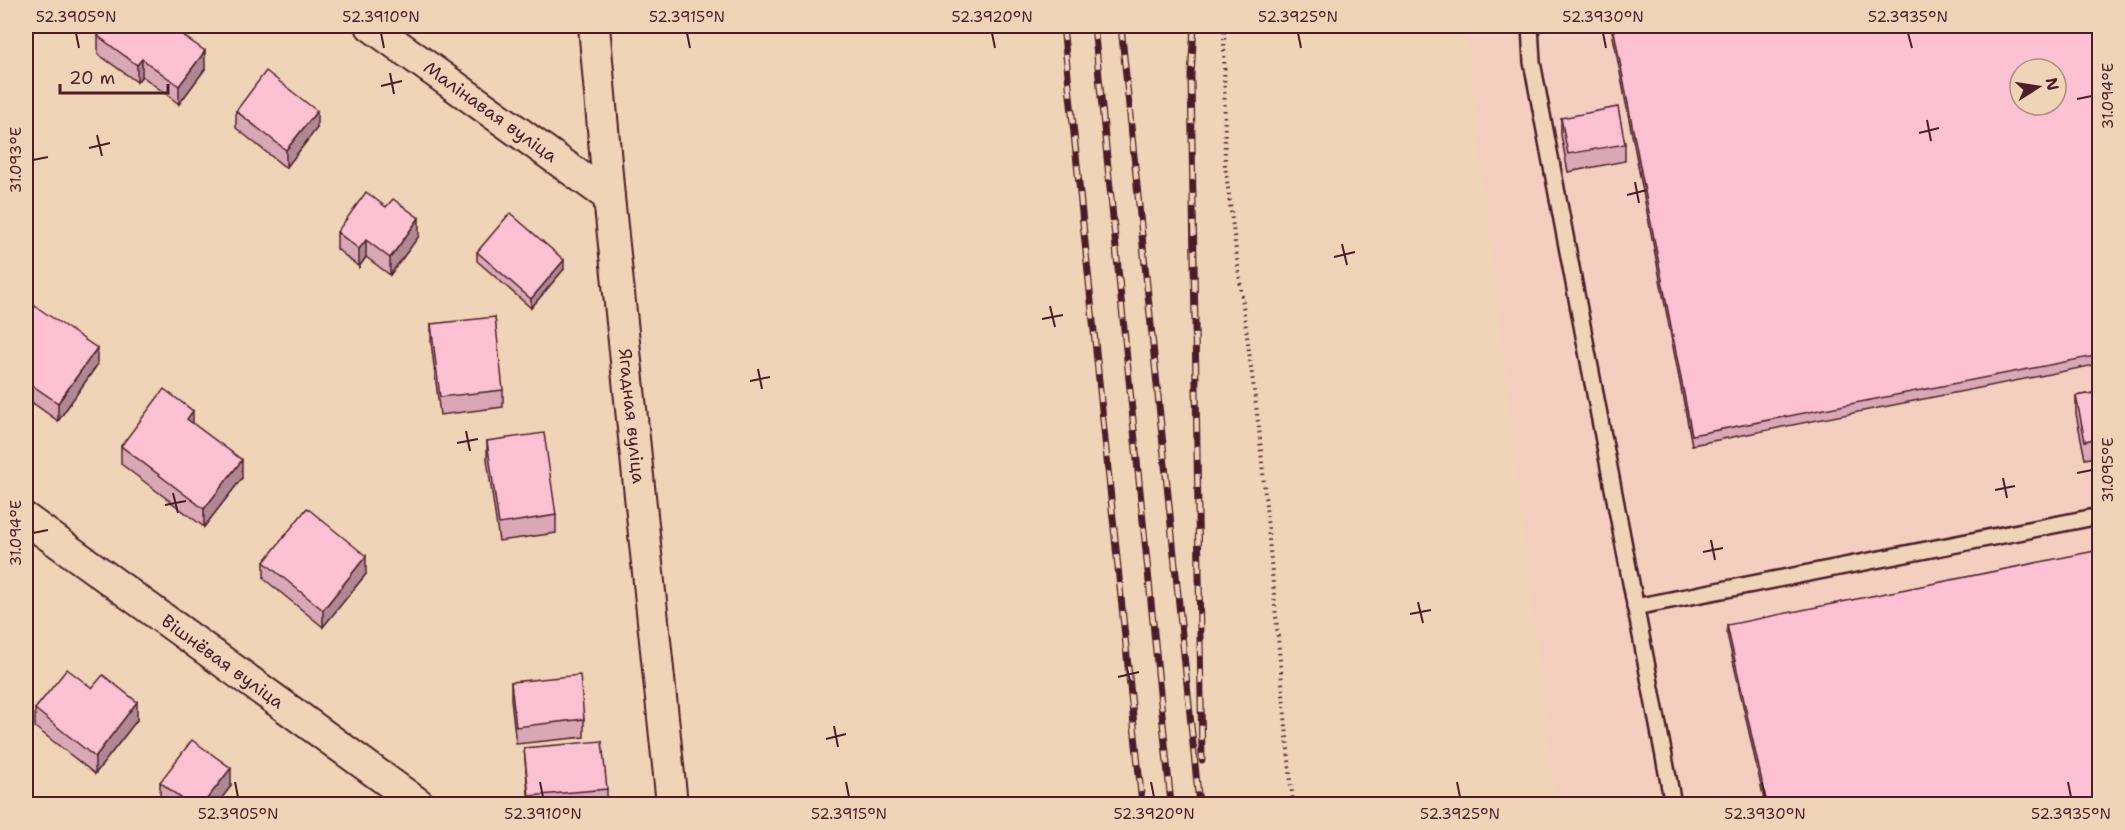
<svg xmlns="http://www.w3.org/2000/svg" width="2125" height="830" font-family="'Shantell Sans',sans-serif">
<rect width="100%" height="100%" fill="#f0d4b7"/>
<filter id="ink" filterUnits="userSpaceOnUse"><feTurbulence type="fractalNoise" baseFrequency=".0167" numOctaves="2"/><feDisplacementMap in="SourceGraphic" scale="12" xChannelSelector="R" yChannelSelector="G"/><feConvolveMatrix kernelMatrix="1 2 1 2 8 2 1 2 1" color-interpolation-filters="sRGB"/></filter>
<g filter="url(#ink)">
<path fill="#f4cfbf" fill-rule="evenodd" d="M1465,26H2099V804H1555ZM2020,69H2056V105H2020Z"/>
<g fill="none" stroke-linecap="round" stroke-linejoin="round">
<defs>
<g id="service">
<polyline points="1530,26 1532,62 1673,804"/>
<polyline points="1635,607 2100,516"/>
</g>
<g id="minor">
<path id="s1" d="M371,26L609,197"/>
<path id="s2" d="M594,26L609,197L672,804"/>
<path id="s3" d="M26,519L419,804"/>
</g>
</defs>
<use href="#service" stroke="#4a1f2b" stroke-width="20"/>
<use href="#minor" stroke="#4a1f2b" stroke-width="34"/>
<polyline stroke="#4a1f2b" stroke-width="4" stroke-dasharray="1.5 4.5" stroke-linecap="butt" points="1224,26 1225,165 1259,429 1293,804"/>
<use href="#service" stroke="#f0d4b7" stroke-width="15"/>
<use href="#minor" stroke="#f0d4b7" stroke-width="30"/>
<defs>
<g id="rail">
<polyline points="1063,26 1142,804"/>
<polyline points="1094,26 1171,804"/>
<polyline points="1121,26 1199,804"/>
<polyline points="1194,26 1191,76 1202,760"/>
</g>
</defs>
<use href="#rail" stroke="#4a1f2b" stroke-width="7"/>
<use href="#rail" stroke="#f0d4b7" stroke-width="4.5" stroke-dasharray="14" stroke-linecap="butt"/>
</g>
<g fill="#d9a7b5" stroke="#4a1f2b" stroke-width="1.5">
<polygon points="174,26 174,29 205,69 179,104 142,76 137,82 98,54 98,36"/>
<polygon points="1611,26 2100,26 2100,364 1692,445"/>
<polygon points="236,111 317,128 286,168 236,128"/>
<polygon points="1561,118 1625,144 1625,161 1568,172 1561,135"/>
<polygon points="337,232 419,236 390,275 366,257 359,267 337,249"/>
<polygon points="477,252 564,269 531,308 477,261"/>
<polygon points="26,319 97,365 58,421 26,398"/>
<polygon points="431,324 503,390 503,407 440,415 431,342"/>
<polygon points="2100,392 2100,456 2085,459 2076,414 2076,396"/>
<polygon points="193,423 242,478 204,527 121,464 121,446"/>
<polygon points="487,441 556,515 556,533 499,541 487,459"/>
<polygon points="264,562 366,574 323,627 264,579"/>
<polygon points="1727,625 2100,804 1765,804 1727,634"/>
<polygon points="511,682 584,719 584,737 516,744 511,699"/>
<polygon points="92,688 137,720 95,774 35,727 35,709"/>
<polygon points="524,748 607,789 607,798 540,804 529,804"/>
<polygon points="160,782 231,786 217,804 166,804 160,800"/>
</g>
<g fill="#b08894" stroke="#4a1f2b" stroke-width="1.5">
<polygon points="205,51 205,69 179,104 179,86"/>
<polygon points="142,59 142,76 137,82 137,65"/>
<polygon points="317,111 317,128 286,168 286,150"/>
<polygon points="419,218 419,236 390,275 390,258"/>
<polygon points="366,240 366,257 359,267 359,249"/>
<polygon points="564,260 564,269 531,308 531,299"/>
<polygon points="97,348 97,365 58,421 58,403"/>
<polygon points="193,411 193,428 187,419"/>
<polygon points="242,460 242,478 204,527 204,509"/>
<polygon points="366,556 366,574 323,627 323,610"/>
<polygon points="33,617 33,635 26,645 26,627"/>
<polygon points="137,702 137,720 95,774 95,757"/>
<polygon points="231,768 231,786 217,804 203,804"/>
</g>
<g fill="#fcc2d3" stroke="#4a1f2b" stroke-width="1.5" fill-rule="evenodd">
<polygon points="105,26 169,26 205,51 179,86 142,59 137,65 98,36"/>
<path d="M1613,26H2100V355L1692,435ZM2020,69H2056V105H2020Z"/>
<polygon points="266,71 317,111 286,150 236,111"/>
<polygon points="1618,107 1625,144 1568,154 1561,118"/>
<polygon points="366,192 386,207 393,199 419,218 390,258 366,240 359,249 337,232"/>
<polygon points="510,213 564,260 531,299 477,252"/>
<polygon points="35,306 97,348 58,403 26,381 26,319"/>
<polygon points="495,317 503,390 440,397 431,324"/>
<polygon points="164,389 193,411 187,419 242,460 204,509 121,446"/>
<polygon points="2100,392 2100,438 2085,441 2076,396"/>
<polygon points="544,433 556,515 499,524 487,441"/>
<polygon points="307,508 366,556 323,610 264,562"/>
<polygon points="2100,550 2100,804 1767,804 1727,625"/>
<polygon points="26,612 33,617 26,627"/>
<polygon points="67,669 92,688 103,675 137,702 95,757 35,709"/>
<polygon points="580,675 584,719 516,727 511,682"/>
<polygon points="192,740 231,768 203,804 189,804 160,782"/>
<polygon points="602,741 607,789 529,796 524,748"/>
</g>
</g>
<path fill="none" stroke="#4a1f2b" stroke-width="2" d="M76,33L79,48M381,33L384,48M687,33L690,48M992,33L995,48M1298,33L1301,48M1603,33L1606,48M1908,33L1912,48M390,73L394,94M381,86L402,81M2077,99L2092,96M1927,120L1931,141M1919,133L1939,128M97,135L102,156M89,148L110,143M33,160L48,157M1635,182L1639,203M1627,195L1647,190M1342,244L1347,265M1334,257L1355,252M1050,306L1055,327M1042,319L1063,315M758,369L762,389M750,381L770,377M466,431L470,451M457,443L478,439M2077,473L2092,470M2003,478L2007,498M1995,490L2015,486M173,493L178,513M165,505L186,501M33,533L48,530M1711,540L1715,560M1703,552L1723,548M1418,602L1423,623M1410,614L1431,610M1126,664L1131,685M1118,677L1139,672M834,726L838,747M826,739L846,734M235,782L238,797M540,782L543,797M846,782L849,797M1151,782L1154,797M1457,782L1460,797M1762,782L1765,797M2068,782L2071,797"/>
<g text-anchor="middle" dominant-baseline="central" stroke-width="4.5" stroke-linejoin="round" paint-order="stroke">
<g font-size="18" fill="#4a1f2b" stroke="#f0d4b7">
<text stroke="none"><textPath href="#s1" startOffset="147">Малінавая вуліца</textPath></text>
<text stroke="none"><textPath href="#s2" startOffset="392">Ягадная вуліца</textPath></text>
<text stroke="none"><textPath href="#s3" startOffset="243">Вішнёвая вуліца</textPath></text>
</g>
</g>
<rect width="2125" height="830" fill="none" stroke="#f0d4b7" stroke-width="66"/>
<g transform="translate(2038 87) rotate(78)"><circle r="28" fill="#f0d4b7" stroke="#ae8c7f" stroke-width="1.5"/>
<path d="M0-4.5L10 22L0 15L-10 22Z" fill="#4a1f2b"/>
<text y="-9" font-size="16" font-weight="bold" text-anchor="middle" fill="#4a1f2b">N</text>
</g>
<path d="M60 84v9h108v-9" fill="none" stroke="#4a1f2b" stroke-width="3"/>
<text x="69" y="84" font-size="18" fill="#4a1f2b" stroke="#f0d4b7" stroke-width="4.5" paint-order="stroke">20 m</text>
<rect x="33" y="33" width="2059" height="764" fill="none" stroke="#4a1f2b" stroke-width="2"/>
<g font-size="15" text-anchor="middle" fill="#4a1f2b">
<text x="76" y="22">52.3905°N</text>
<text x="381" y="22">52.3910°N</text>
<text x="687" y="22">52.3915°N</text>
<text x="992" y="22">52.3920°N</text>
<text x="1298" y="22">52.3925°N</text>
<text x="1603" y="22">52.3930°N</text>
<text x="1908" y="22">52.3935°N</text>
<text transform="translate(2108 96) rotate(-90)" y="5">31.094°E</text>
<text transform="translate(16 160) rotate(-90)" y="5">31.093°E</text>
<text transform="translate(2108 470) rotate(-90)" y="5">31.095°E</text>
<text transform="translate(16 533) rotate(-90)" y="5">31.094°E</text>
<text x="238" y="819">52.3905°N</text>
<text x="543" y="819">52.3910°N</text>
<text x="849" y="819">52.3915°N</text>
<text x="1154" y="819">52.3920°N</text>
<text x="1460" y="819">52.3925°N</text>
<text x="1765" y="819">52.3930°N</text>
<text x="2071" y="819">52.3935°N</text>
</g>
</svg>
